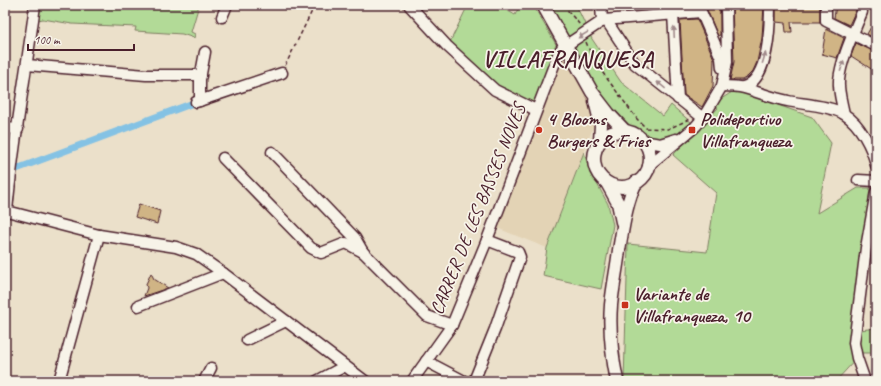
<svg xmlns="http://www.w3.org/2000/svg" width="881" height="386" font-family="Caveat,sans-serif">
<rect width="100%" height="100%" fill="#ebe0ca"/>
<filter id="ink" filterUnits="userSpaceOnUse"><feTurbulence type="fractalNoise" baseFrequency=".025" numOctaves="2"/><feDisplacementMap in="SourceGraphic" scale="8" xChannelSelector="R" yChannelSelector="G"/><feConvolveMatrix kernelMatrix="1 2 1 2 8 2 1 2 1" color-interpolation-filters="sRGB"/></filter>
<g filter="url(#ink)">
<polygon fill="#e3d3b5" points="565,55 591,100 594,125 547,248 497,228"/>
<g fill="#b2da97" stroke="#7e7c61">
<polygon points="40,5 199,5 191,32 195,34 194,38 182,34 135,31 136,27 72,24 43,19 38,20"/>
<polygon points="468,5 498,5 515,15 520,5 533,5 557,46 532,107 497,89 474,64 450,42"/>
<path d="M548,5H576L592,39L621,82L663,116L671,105L692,123C682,132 675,139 661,139C618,141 567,38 548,5Z"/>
<polygon points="735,90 812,117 831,143 817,213 858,188 870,188 852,331 876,328 876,353 856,353 857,358 836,381 624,381 628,244 707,252 716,193 673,155 718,108 712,105"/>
<polygon points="584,152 589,169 608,204 613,225 601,289 543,276 547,248"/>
</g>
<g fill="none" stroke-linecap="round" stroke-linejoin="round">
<polyline stroke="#84c2e4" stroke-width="7" points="11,171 196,102"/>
</g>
<g fill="#d0b485" stroke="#4a1f2b">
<polygon points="705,5 720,5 720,35 718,36"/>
<polygon points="732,5 764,5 762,38 757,62 753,71 747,77 742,80 730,80 734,62"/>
<polygon points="776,5 820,5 820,22 791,22 792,32 786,32 785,23 776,22"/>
<polygon points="836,5 855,5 859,7 856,10 849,25 834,18"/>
<polygon points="876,18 876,39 867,34"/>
<polygon points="697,19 714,59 713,86 702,107 684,95 680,20"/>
<polygon points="826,29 844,38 837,58 822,54"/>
<polygon points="856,43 876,52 876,72 851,56"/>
<polygon points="139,204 160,211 157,224 135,217"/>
<polygon points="151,273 154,279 168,288 144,296 147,288 146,284"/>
</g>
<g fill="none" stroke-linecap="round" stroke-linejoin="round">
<defs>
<g id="minor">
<path d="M35,5C26,74 13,142 7,211L99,235L176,247L196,254L223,273L365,381"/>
<polyline points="409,5 447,46 495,90 536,110"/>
<polyline points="601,5 602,22"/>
<polyline points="826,5 826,21 876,46"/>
<polyline points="699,7 721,58 722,68"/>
<polyline points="673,14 678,99"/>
<polyline points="222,17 227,5"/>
<polyline points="606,20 635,64 703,118"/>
<polyline points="27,65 146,75 195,75 201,76"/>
<path d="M722,86C729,86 737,86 744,88C758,92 772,98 788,101C802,104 832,106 844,114C860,124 872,147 876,165"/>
<path d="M743,87C769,80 770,27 770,5"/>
<polyline points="200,101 200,79 205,52"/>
<polyline points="196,102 282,73"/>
<path d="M844,114C842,103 838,91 839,80C841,59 854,32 862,12"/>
<polyline points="5,128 18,129"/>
<polyline points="643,141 660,144 676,139"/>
<polyline points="272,152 355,238 363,252"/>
<polyline points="223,158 311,248 321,253 346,243 363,252 427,316 452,325"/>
<polyline points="648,166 695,127 703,118 722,86 727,62 726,5"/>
<polyline points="858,180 876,181"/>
<polyline points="138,306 223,273"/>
<polyline points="247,340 286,321"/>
<polyline points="426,361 464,381"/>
<polyline points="59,381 99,235"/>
<polyline points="204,381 211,368"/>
<polyline points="317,381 345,366"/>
<polyline points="412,381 452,325 487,240 559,52 562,48 604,20 701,12"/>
<polyline points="474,381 495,329 520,257 518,252 487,240"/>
<polyline points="865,381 857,358 854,343 866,248 876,192"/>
</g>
<g id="major">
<polyline points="543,5 592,92 609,114 626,132"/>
<polyline points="595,101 601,125 600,141"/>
<circle cx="622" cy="159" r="28"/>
<polyline points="607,183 618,203 622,222"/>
<path d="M617,381C612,356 609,330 611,305C613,286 617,268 619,250C623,227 626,203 636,182"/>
</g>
</defs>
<use href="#minor" stroke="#4a1f2b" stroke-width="13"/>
<use href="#major" stroke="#4a1f2b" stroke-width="15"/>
<g stroke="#4a1f2b" stroke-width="1.5" stroke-dasharray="4 3" stroke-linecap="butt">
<polyline points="563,5 580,25"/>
<polyline points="835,10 836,5"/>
<polyline points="586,42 594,61 637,119 646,128 668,129 690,119"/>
<polyline points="285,66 315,5"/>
</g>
<use href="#minor" stroke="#f7f3e8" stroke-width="10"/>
<use href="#major" stroke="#f7f3e8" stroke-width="12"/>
</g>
<defs><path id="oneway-solid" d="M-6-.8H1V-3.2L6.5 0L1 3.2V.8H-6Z"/></defs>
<g fill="#a0898a">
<use href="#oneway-solid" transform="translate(674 32) rotate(-93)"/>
<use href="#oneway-solid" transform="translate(583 35) rotate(148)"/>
<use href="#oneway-solid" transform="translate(764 58) rotate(-73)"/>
<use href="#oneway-solid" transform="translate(842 66) rotate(-73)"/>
<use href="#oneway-solid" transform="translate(661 85) rotate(-141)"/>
</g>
</g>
<g fill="#c8321e" stroke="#f7f3e8" stroke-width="1.5">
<circle cx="539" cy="130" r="4"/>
<rect x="688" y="126" width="8" height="8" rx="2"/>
<rect x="621" y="301" width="8" height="8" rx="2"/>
</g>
<g text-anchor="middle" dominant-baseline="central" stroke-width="3.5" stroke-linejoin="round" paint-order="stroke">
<g font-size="19" font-weight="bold" fill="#4a1f2b" stroke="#f7f3e8" text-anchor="start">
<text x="547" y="119">4 Blooms<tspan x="547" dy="22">Burgers &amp; Fries</tspan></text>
<text x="700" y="119">Polideportivo<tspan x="700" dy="22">Villafranqueza</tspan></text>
<text x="633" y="294">Variante de<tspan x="633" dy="22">Villafranqueza, 10</tspan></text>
</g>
<g font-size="19" fill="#4a1f2b" stroke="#f7f3e8">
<text transform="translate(478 209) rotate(-68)">CARRER DE LES BASSES NOVES</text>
</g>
<g font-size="23" font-weight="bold" letter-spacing="1" fill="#4a1f2b" stroke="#f7f3e8">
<text x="568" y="59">VILLAFRANQUESA</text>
</g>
</g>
<rect width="881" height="386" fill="none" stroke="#f7f3e8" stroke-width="20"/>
<rect x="10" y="10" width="861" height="366" fill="none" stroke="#4a1f2b" stroke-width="1.5" filter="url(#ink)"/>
<path d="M28 44v6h106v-6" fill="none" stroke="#4a1f2b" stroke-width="2"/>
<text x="34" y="44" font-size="12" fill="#4a1f2b" stroke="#f7f3e8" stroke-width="3" paint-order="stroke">100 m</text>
</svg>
